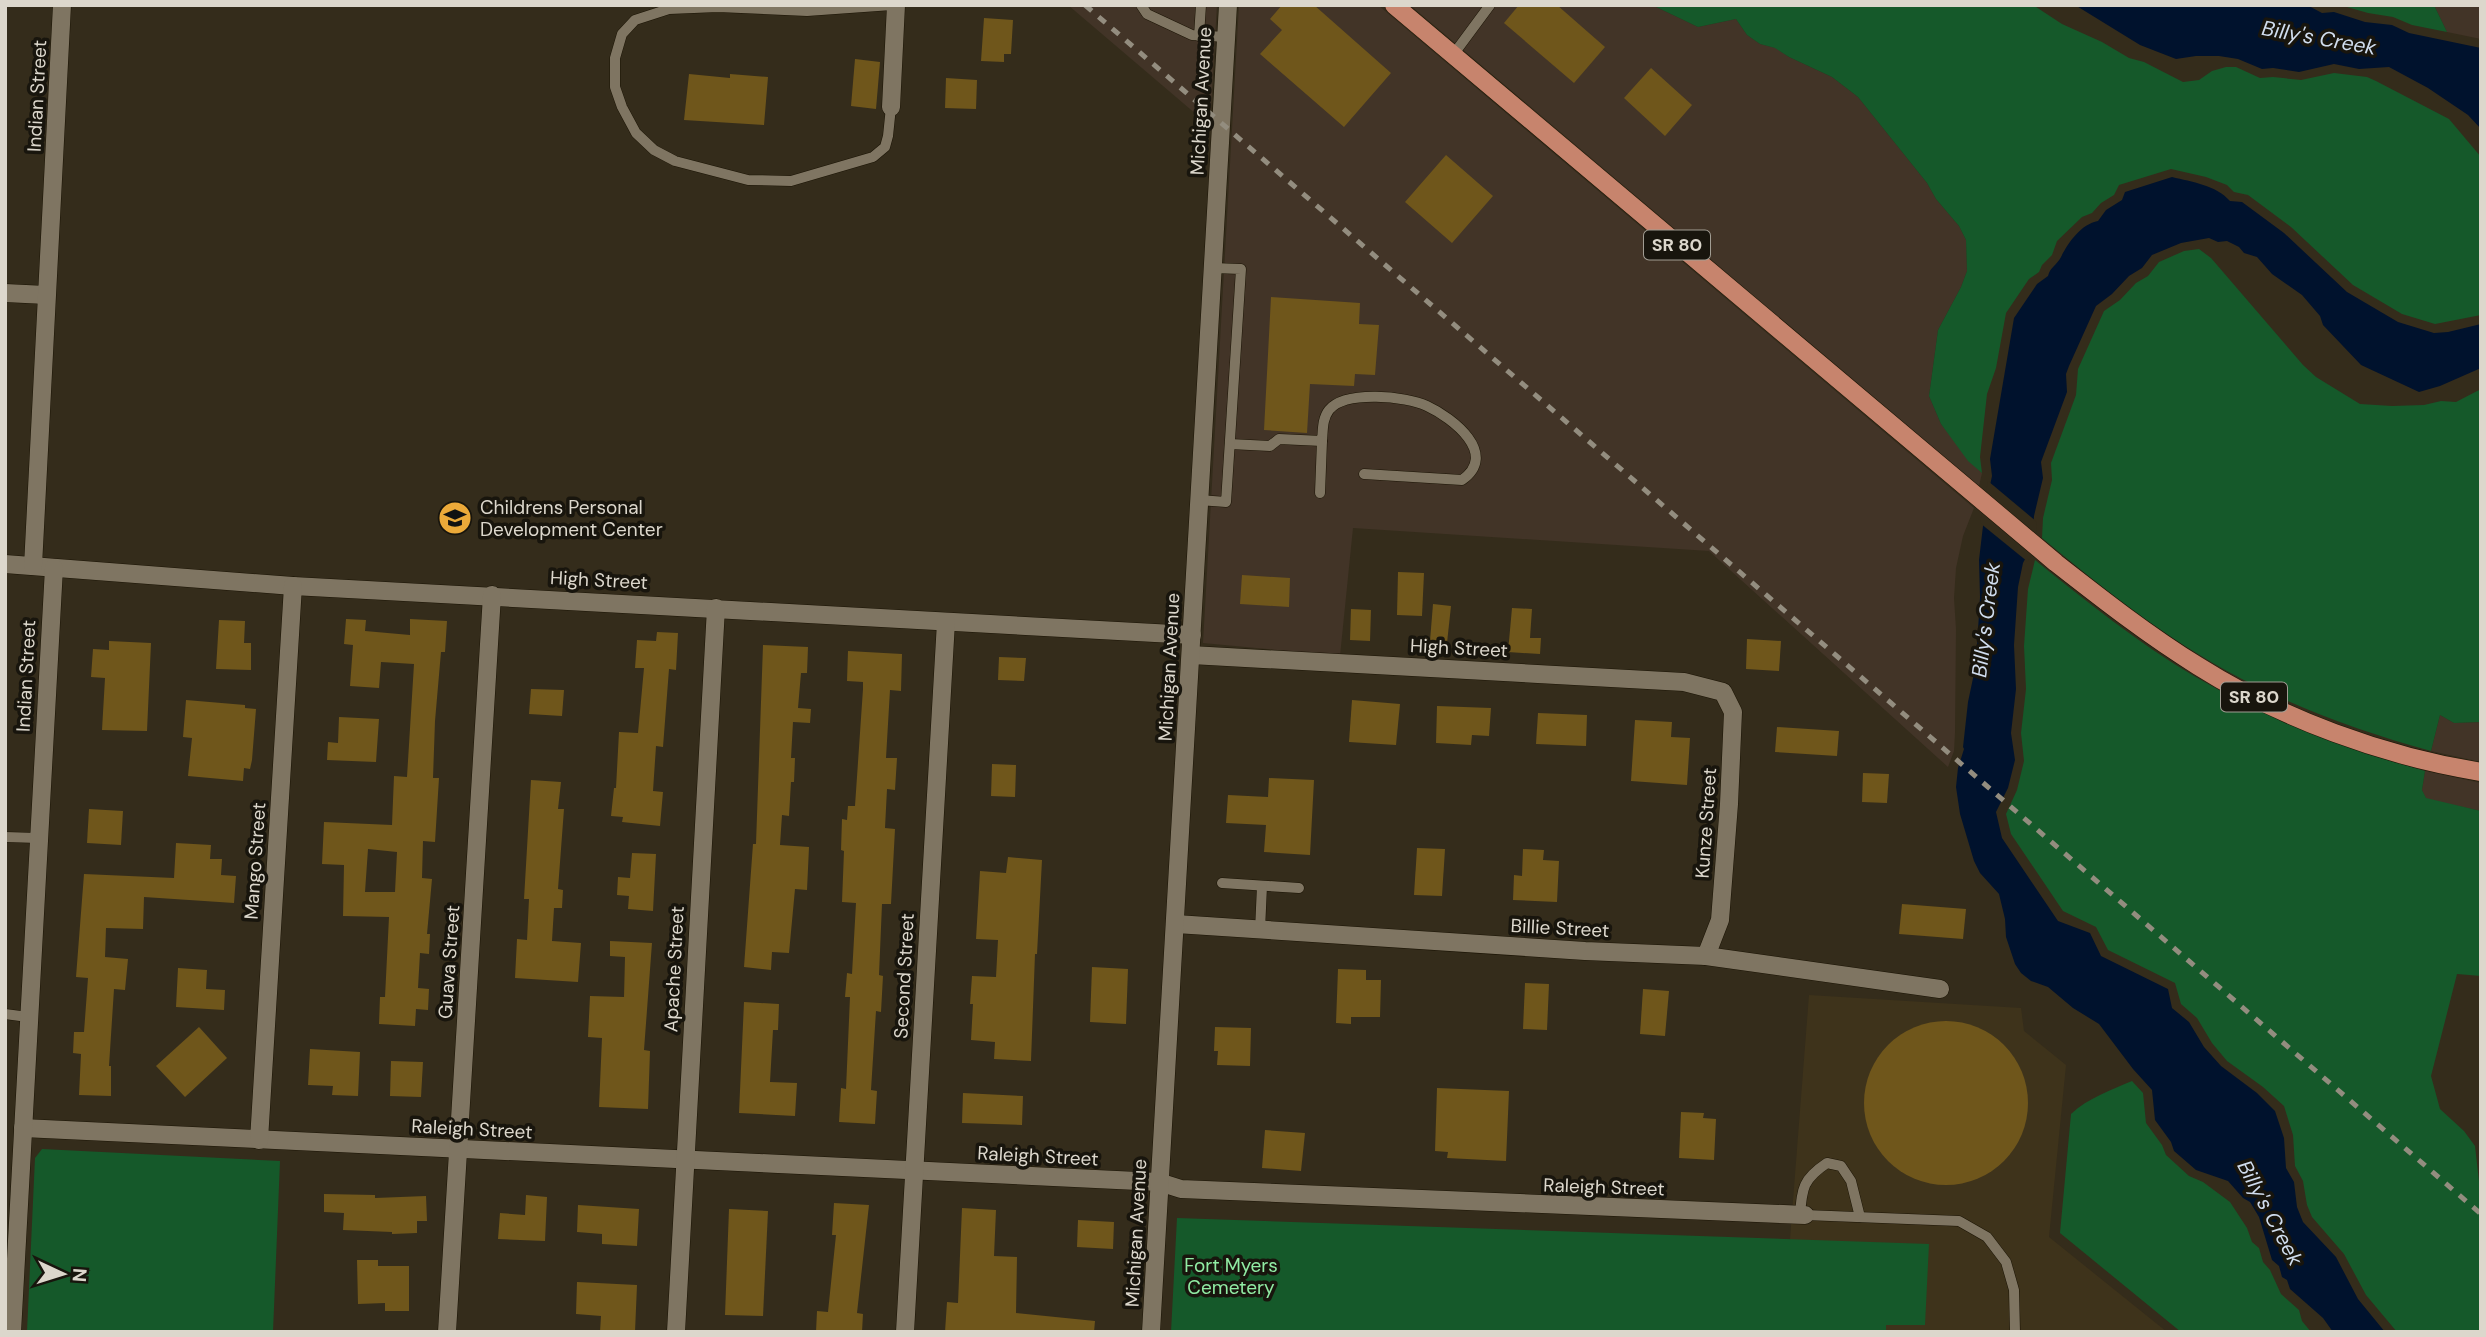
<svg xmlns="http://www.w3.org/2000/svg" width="2486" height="1337" font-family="'DM Sans',sans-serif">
<rect width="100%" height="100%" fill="#342c1b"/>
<g fill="#423427">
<polygon points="1068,5 1217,5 1210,126"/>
<polygon points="1239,5 1378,5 1974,508 1963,536 1956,568 1954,598 1956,629 1955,733 1954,751 1948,767 1709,551 1353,528 1340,656 1203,643"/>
<polygon points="1410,5 1652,5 1698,27 1736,19 1747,35 1760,44 1776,48 1789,57 1832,77 1858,97 1927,183 1936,199 1959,226 1966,240 1967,271 1961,287 1938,330 1929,396 1941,424 1982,473 1979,486"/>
<polygon points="2434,5 2481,5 2481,39 2447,32"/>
<polygon points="2440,715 2454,723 2481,722 2481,762 2431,751"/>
<polygon points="2425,771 2481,783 2481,811 2426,799 2422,790"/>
</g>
<polygon fill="#3e331b" points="1809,995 2021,1008 2024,1031 2066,1065 2049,1237 2167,1332 1886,1332 1886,1325 1790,1239"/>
<g fill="#15592a">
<polygon points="1652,5 2033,5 2062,24 2102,42 2129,58 2144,62 2183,82 2199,80 2212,71 2226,67 2236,67 2260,78 2273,77 2301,80 2334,73 2367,77 2376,81 2449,119 2481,157 2481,315 2435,324 2402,314 2353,285 2291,227 2248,195 2234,192 2227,185 2206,177 2171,169 2119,185 2114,195 2101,203 2092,213 2082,217 2057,241 2052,255 2042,265 2039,272 2029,279 2006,313 1996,368 1987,394 1980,457 1982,473 1968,461 1941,424 1929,396 1938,330 1961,287 1967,271 1966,240 1959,226 1936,199 1927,183 1858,97 1832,77 1789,57 1775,48 1760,44 1747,35 1736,19 1698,27"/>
<polygon points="2340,5 2434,5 2447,32 2412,25 2393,17 2368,13"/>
<path d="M2199,249L2211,258L2303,365L2316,377L2360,404L2392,406L2424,405L2441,401L2456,402L2481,389V722L2454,723L2440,715L2431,751C2370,734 2312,714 2256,686C2178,648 2108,593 2042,538L2043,518L2052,480L2051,463L2076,395L2078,369L2104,311L2120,300L2136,283L2148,276L2159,262L2184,251Z"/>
<path d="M2035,560C2086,601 2138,643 2194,676C2267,719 2344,748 2425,771L2422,790L2426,798L2481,811V976L2457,974L2431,1076L2440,1109L2464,1131L2475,1146L2481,1199V1332H2397L2366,1295L2344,1254L2312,1217L2307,1205L2303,1181L2295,1166L2293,1135L2284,1106L2263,1087L2227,1061L2212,1043L2197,1018L2181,1004L2175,983L2108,950L2096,927L2063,911L2011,834L2006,814L2017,790L2024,761L2021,733L2026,689L2024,646L2028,589Z"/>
<path d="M2132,1081L2143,1093L2146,1123L2162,1145L2166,1155L2189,1176L2203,1182L2230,1202L2247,1228L2252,1242L2259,1248L2263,1262L2270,1270L2281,1294L2299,1310L2302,1321L2311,1332H2181L2060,1233L2071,1114C2088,1098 2111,1090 2132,1081Z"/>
<polygon points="42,1149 280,1161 273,1332 27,1332 35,1158"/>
<polygon points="1177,1218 1929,1244 1925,1325 1886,1325 1886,1332 1171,1332"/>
</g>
<g fill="#00122d">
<polygon points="2075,5 2307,5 2322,13 2334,12 2365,22 2392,25 2409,33 2481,48 2481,129 2468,115 2428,88 2389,67 2359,69 2334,64 2299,72 2273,68 2262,69 2238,59 2219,56 2196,56 2176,59 2140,45"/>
<path d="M2172,177C2192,182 2216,185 2230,201L2242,202L2284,233L2347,292L2398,322L2434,333L2448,332L2481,324V368L2440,386L2419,392L2361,365L2323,325L2320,316L2302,295L2272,274L2257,257L2244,253L2239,247L2227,241L2218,242L2209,238L2181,243L2152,255L2142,268L2129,276L2112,294L2096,306L2069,366L2066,374L2067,392L2041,462L2043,478L2034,516L2032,546L2023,563L2018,587L2014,645L2016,689L2011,733L2015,760L2008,788L1996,812L2002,838L2058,921L2090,933L2101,956L2168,989L2172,1008L2189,1022L2204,1047L2221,1066L2257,1093L2275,1111L2284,1138L2286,1168L2294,1182L2297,1207L2303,1222L2336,1257L2358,1299L2385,1332H2333L2323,1318L2290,1289L2287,1280L2282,1277L2279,1266L2272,1260L2259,1217L2250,1202L2243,1198L2228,1181L2196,1170L2174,1151L2171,1142L2155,1120L2152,1090L2133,1069L2099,1024L2073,1008L2048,987L2031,981L2021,973L2015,964L2006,937L2005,919L1999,894L1980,873L1974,861L1960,814L1956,787L1958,768L1964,749L1963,747L1968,702L1976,664L1980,597L1979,560L1985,509L1992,476L1990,459L2014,318L2037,284L2048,276C2050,267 2057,265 2061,257C2068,243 2081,224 2098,221L2106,210L2122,200L2125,192Z"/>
</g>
<polygon fill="#342c1b" points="1988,481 2037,522 2035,547 2028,562 1980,523"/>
<g fill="#6f561b" fill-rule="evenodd">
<polygon points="1282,5 1314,5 1391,73 1344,127 1260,54 1282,30 1270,19"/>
<polygon points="1519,5 1557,5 1605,47 1574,83 1504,23"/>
<polygon points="984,18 1013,20 1011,54 1004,54 1004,62 981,61"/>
<polygon points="855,59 880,62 876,109 851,106"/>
<polygon points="1651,68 1692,105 1665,136 1624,98"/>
<polygon points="689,74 730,78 730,74 768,77 764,125 684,120"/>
<polygon points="946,78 977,80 976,109 945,108"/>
<polygon points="1446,155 1493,196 1452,243 1405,202"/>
<polygon points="1271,297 1360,303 1359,324 1379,325 1375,375 1355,374 1354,386 1310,384 1307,433 1264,430"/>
<polygon points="1398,572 1424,573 1422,616 1397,615"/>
<polygon points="1242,575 1290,578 1289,607 1240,604"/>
<polygon points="1433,604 1451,606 1447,643 1430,641"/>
<polygon points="1512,608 1532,609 1530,638 1541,638 1540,654 1508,652"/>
<polygon points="1351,609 1371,610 1370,641 1350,640"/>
<path d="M346,619L366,620L365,631L410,635V619L447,621L445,652H441L435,721L433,778H439L435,842L423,841L422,878L432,879L427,934H430L429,954L420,953L418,988L429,989L428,1010L416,1009L415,1026L379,1024L380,997H385L389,917L343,916L344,865L322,864L324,822L392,825L394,776L407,777L414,664L381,662L379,688L350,686L353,645L344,644ZM368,849L397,852L395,892H365Z"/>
<polygon points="219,620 245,621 244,643 251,643 251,670 216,669"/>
<polygon points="657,632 678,633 676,670 669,669 663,747 656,746 653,791 663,792 660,826 622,822 623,817 611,816 614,788 616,788 619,732 638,733 644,668 635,668 637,640 656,641"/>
<polygon points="1747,639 1781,641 1779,671 1746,669"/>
<polygon points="109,641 151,643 147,731 102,730 105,678 91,677 93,649 109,650"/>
<polygon points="763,645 808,647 807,673 801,673 798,708 811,709 810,723 793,722 791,758 795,758 794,782 791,782 789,816 782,815 780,845 809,847 807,890 795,889 789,953 772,952 771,970 744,967 753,844 756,844"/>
<polygon points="848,651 902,654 901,691 890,690 886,758 897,758 895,790 887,789 885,828 895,829 891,904 882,904 879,975 883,976 881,1012 876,1011 871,1090 877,1091 875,1124 839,1122 841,1088 846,1089 850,997 845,997 847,973 852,974 856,903 842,902 844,851 841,850 842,819 847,820 848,806 855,806 863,689 863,682 847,681"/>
<polygon points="999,657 1026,658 1024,681 998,680"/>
<polygon points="531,689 564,690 562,716 529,714"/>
<polygon points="186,700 245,705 245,708 256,709 252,760 250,769 244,768 243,781 188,776 192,738 183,737"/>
<polygon points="1352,700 1400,704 1396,745 1349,742"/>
<polygon points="1437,706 1491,708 1489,736 1472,735 1471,745 1436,743"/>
<polygon points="1538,713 1587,715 1586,746 1536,744"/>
<polygon points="339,717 379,719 376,762 327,760 328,742 338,743"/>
<polygon points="1635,720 1672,722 1671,737 1690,738 1687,785 1631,781"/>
<polygon points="1777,727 1839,731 1837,756 1775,752"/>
<polygon points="992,764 1016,765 1015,797 991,796"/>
<polygon points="1863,773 1889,774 1887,803 1862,802"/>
<polygon points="1269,778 1314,780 1310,855 1264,852 1266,825 1226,823 1228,795 1268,797"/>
<polygon points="531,780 561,782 558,809 564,809 558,889 563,890 562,908 554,908 552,941 581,943 578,982 515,978 517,939 527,940 529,899 524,899"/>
<polygon points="89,809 123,811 121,845 87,843"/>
<polygon points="176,843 211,845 210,859 222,859 221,875 236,876 234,903 144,897 143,929 106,928 105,957 128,959 125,990 114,989 109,1066 111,1066 111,1096 79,1095 81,1054 73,1053 74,1032 84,1032 88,978 76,977 84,874 174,878"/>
<polygon points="1417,848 1445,849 1442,896 1414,895"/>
<polygon points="1523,849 1544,850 1543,860 1559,861 1557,902 1513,900 1514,875 1522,876"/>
<polygon points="632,853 656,854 653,911 628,909 629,896 617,895 618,877 630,878"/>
<polygon points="1008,857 1042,860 1037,954 1035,954 1031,1061 994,1059 995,1042 971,1040 973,1004 970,1004 972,976 996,977 998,940 976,939 980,871 1006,873"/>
<polygon points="1902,904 1966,909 1963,939 1899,934"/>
<polygon points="610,941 652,943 644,1050 650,1051 648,1109 599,1107 602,1038 588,1037 590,996 624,997 625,957 610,956"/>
<polygon points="1092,967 1128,969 1126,1024 1090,1022"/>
<polygon points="178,968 207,970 206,989 225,990 224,1010 176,1007"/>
<polygon points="1338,969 1366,970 1366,980 1381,980 1380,1017 1351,1017 1351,1024 1336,1023"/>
<polygon points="1525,983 1549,984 1547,1030 1523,1029"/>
<polygon points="1643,989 1669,991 1665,1036 1640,1034"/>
<polygon points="744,1002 779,1004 778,1030 773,1030 770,1082 797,1083 795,1116 739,1113"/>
<circle cx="1946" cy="1103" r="82"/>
<polygon points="199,1027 227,1058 185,1097 156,1066"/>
<polygon points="1215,1027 1251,1028 1250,1066 1217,1065 1218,1051 1214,1051"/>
<polygon points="310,1049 360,1052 358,1096 332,1095 333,1086 308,1085"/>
<polygon points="391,1061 423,1062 421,1097 390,1096"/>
<polygon points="1437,1088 1509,1091 1506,1161 1447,1158 1448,1152 1435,1151"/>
<polygon points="963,1093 1023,1096 1022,1125 962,1123"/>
<polygon points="1681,1112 1704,1113 1703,1118 1716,1119 1714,1160 1679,1158"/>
<polygon points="1265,1130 1305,1133 1301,1171 1262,1168"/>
<polygon points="324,1194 375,1195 375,1198 426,1196 427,1221 417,1221 417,1233 392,1234 392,1232 343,1230 344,1213 324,1212"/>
<polygon points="526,1195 547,1197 545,1241 498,1239 500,1213 525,1215"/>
<polygon points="834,1203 869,1205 857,1313 863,1314 862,1332 816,1332 817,1311 828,1312 836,1235 832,1235"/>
<polygon points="578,1205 639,1209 637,1246 602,1244 602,1234 577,1232"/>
<polygon points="962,1208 996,1210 994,1256 1017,1257 1016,1313 1095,1321 1094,1332 945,1332 947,1302 958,1303"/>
<polygon points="729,1209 768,1211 763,1316 725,1315"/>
<polygon points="1078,1220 1114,1222 1113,1249 1077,1247"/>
<polygon points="357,1260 378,1260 378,1266 409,1266 409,1311 385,1311 385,1303 358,1304"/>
<polygon points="577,1282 637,1285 635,1332 600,1332 601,1316 576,1314"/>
</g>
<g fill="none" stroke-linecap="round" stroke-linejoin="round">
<defs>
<g id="service">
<polyline points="1141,5 1147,14 1192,35 1226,37"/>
<polyline points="1199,36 1201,5"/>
<polyline points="1453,55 1490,5"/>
<polyline points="891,107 888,136 885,147 873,157 791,181 748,180 675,161 654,150 636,133 622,107 615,87 615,58 622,34 635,20 669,9 718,7 807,11 892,5"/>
<path d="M1230,444L1270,446L1279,439L1322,441C1323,431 1322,419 1329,410C1345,390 1406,396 1427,406C1453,418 1499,454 1462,480L1364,474"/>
<polyline points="1320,493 1322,441"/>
<polyline points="1199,500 1226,502 1241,269 1213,268"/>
<polyline points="5,837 38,838"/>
<polyline points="1222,883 1299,888"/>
<polyline points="1260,930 1262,886"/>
<polyline points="5,1014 28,1017"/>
<path d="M1800,1215C1802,1188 1803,1179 1827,1163L1841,1166L1851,1181L1860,1217"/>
<polyline points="1805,1215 1959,1221 1987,1237 2006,1262 2014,1290 2015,1332"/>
</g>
<g id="minor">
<polyline points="891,107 896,5"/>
<polyline points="5,293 46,295"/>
<polyline points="5,564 293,586 1192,635"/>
<polyline points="33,566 62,5"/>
<polyline points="1191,655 1684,682 1723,692 1733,712 1729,804 1720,920 1706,956"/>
<polyline points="1176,924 1585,951 1706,956 1940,989"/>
<polyline points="23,1128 1159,1182 1181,1189 1805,1215"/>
<polyline points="259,1140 293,586"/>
<polyline points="12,1332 54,568"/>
<polyline points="447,1332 492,595"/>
<polyline points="676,1332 716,608"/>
<polyline points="905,1332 946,622"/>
</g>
<polyline id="tertiary" points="1151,1332 1228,5"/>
<path id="primary" d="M1394,5L2056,563C2102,599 2148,635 2198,666C2282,719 2383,756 2481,772"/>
</defs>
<use href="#service" stroke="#1b1405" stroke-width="11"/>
<use href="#minor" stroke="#1b1405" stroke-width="19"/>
<use href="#tertiary" stroke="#1b1405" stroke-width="19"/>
<use href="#primary" stroke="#1b1405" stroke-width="19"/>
<use href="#service" stroke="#7f7562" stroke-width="10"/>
<use href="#minor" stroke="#7f7562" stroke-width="18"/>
<use href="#tertiary" stroke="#7f7562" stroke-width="18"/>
<use href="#primary" stroke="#c7846d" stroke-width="18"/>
<polyline stroke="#938d7f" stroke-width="5" stroke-dasharray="9 9" stroke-linecap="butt" points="1085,5 2481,1214"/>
</g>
<defs>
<symbol id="school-disc" viewBox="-11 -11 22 22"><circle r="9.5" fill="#eba939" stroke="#18150d"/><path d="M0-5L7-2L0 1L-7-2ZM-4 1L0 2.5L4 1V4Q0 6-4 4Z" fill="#111"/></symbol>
</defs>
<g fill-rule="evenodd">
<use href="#school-disc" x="436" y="499" width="38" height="38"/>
</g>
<g text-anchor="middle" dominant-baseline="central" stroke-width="7" stroke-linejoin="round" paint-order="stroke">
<g fill="#18150d" stroke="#a19d93" stroke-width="2">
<rect x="1644" y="230.5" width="66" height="29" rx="5"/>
<rect x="2221" y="682.5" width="66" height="29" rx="5"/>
</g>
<g font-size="18" font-weight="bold" fill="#dcd7cc">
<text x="1677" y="245">SR 80</text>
<text x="2254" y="697">SR 80</text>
</g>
<g font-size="19" fill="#dcd7cc" stroke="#18150d">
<text transform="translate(37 96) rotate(-87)">Indian Street</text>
<text transform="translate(1201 101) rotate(-87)">Michigan Avenue</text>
<text transform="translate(599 580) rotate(3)">High Street</text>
<text transform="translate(1459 648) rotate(3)">High Street</text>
<text transform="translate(1169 667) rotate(-87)">Michigan Avenue</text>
<text transform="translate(26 676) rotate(-87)">Indian Street</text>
<text transform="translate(1706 823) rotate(-86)">Kunze Street</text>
<text transform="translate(255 861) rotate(-86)">Mango Street</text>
<text transform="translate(1560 928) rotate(3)">Billie Street</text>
<text transform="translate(449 962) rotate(-86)">Guava Street</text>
<text transform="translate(674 969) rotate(-87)">Apache Street</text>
<text transform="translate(904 976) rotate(-87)">Second Street</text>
<text transform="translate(472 1129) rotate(3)">Raleigh Street</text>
<text transform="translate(1038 1156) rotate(3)">Raleigh Street</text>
<text transform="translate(1604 1187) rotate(2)">Raleigh Street</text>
<text transform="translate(1136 1233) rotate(-87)">Michigan Avenue</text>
</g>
<g font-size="19" fill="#dcd7cc" stroke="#18150d" text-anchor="start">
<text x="480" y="507">Childrens Personal<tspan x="480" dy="22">Development Center</tspan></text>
</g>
<g font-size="19" fill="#91eca4" stroke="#18150d">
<text x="1231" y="1265">Fort Myers<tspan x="1231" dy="22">Cemetery</tspan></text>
</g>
<g font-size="21" font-style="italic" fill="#d0ddee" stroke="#18150d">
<text transform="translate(2319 38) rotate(10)">Billy's Creek</text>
<text transform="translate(1986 620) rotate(-83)">Billy's Creek</text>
<text transform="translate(2270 1213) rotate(62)">Billy's Creek</text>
</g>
</g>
<rect width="2486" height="1337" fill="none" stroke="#dcd7cc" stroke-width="14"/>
<g transform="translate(63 1274) rotate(94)" stroke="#18150d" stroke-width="5" paint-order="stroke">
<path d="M0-5L12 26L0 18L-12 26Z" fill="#dcd7cc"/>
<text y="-10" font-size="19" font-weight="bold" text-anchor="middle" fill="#dcd7cc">N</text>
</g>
</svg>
